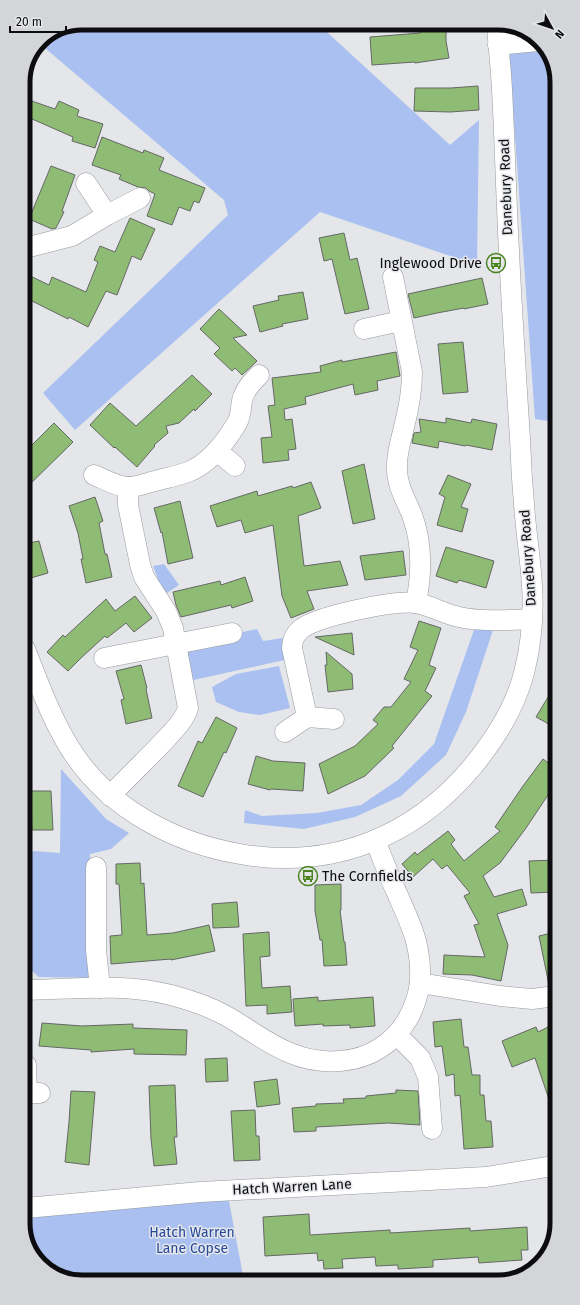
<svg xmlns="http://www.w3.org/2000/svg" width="580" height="1305" font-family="'Fira Sans',sans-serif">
<rect width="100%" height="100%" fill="#e4e6ea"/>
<g fill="#a9c0f0">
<polygon points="82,23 317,23 450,145 479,120 477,265 320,212 75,430 43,393 228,215 224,200 39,43 40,40"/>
<polygon points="542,47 554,63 555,422 535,419 509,51"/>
<polygon points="164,564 179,585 164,595 153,566"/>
<polygon points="475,627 493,630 466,712 446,755 401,796 355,817 304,829 244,823 245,810 262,816 317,813 361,805 398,780 434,744"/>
<polygon points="257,629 263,641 283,638 289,659 189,681 179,645"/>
<polygon points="279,666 290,708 260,715 239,712 216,702 212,687 236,674"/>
<polygon points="61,769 106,819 129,833 111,849 90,854 95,978 39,977 32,971 30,925 29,913 25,903 25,858 33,851 60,853"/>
<polygon points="228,1196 244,1281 78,1282 46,1270 26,1242 26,1213"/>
</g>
<g fill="#8fbc75" stroke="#656764">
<polygon points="420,23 446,23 446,41 449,58 415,63 415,62 372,65 370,37 420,33"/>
<polygon points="478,86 479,110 450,112 414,111 415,88 451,88"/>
<polygon points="23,98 55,109 59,101 79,110 77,116 103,124 95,148 72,141 73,137 23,115"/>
<polygon points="102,137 143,153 144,150 164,158 159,170 205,188 199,203 194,201 190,211 179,207 172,225 147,216 155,194 149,191 146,188 138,187 119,179 121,175 92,165"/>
<polygon points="51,166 75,175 62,211 64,212 56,228 52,229 29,219"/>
<polygon points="130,218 155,229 141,260 132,256 117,295 106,291 88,327 69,317 68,319 24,297 24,273 49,285 52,277 86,292 98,262 94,260 100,246 115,252"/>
<polygon points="344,233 350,260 357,258 369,309 345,314 332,259 324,261 319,238"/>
<polygon points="482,278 488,304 464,309 464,308 437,313 414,318 408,294"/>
<polygon points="303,292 308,319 282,324 283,326 260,332 253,306 279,300 278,296"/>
<polygon points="219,309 247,335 233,338 257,361 242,375 235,368 232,371 214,354 220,348 200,329"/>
<polygon points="463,342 468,392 443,394 438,344"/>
<polygon points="396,352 400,376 377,381 378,390 355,395 353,384 305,397 306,404 284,409 285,420 292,419 296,449 288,450 289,460 263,463 261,438 272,437 268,406 275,405 272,378 321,372 320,366 342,360 342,362"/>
<polygon points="192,375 212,394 195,411 194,409 179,423 166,426 168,433 154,445 155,446 137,467 115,447 114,448 90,425 110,403 136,426"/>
<polygon points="446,418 471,423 472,419 497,424 492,450 466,445 465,446 439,441 438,448 412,443 414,433 421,432 419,419 446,423"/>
<polygon points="54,423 73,442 24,490 24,453"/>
<polygon points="364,464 375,519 353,524 342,471"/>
<polygon points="448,475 471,484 461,507 468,509 462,532 437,525 445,497 439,494"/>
<polygon points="311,482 321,508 298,516 304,566 340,561 348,585 307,591 314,609 291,618 282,596 273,525 245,533 241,520 217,527 210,506 257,491 258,496 292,486 293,488"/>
<polygon points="95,497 103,521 99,523 105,554 107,554 112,577 86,583 81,559 83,559 78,533 69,506"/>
<polygon points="180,501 193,558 168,564 162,532 161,533 154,508"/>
<polygon points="39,541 48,573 24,580 24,544"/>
<polygon points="446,547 494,561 486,588 459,580 457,583 436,576"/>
<polygon points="403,551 406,575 365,580 360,556"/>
<polygon points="245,577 253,601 232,608 231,605 181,617 176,605 173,592 220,581 221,585"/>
<polygon points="135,596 152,618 134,632 126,623 107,638 105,636 82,657 68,671 47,652 63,635 65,637 106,599 115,611"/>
<polygon points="419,621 441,628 429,665 436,668 425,691 432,696 392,746 394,748 365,776 328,794 319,764 355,746 378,724 373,720 384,707 391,707 411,682 404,679 418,650 410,647"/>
<polygon points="352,633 354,655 315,637"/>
<polygon points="326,652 352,674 353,689 328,692 325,665 327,665"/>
<polygon points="141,665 147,688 146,689 152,718 126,724 121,700 124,699 116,671"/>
<polygon points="556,684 556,728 536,717"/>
<polygon points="216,717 237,728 226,753 224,752 203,797 178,786 198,741 202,743"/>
<polygon points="256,756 273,761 305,763 303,791 271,789 270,790 248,784"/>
<polygon points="543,759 556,769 556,783 526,828 500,863 483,876 494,897 522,889 527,905 497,914 508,945 501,981 472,975 443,974 444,955 485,957 474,925 479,924 464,896 470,893 447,865 442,869 433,859 413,877 402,864 415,852 417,855 448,831 455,840 451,844 464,861 500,831 495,827 523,786"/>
<polygon points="30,791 51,791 53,830 32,830"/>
<polygon points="555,860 556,892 531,893 529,861"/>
<polygon points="140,863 141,884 144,883 147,935 173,933 209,925 215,951 171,960 171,959 111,964 110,936 122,935 119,884 116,884 116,864"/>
<polygon points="341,884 341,910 340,910 344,942 345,942 347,965 324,966 322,940 320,940 315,911 315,885"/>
<polygon points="237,902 239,927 213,928 212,904"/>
<polygon points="269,932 270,956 260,957 262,988 290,986 292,1012 267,1014 267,1005 246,1006 243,934"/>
<polygon points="556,932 556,985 549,985 539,936"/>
<polygon points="318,997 318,1001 373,997 375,1026 350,1028 350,1025 323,1026 323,1024 295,1026 293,999"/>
<polygon points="461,1019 464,1047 468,1047 472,1075 480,1075 480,1095 484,1095 486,1121 491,1121 493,1147 464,1149 460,1095 455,1096 454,1074 446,1076 442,1046 435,1047 433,1022"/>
<polygon points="42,1023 82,1026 133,1024 133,1028 187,1030 186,1055 134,1054 134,1049 91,1052 91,1050 39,1046"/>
<polygon points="556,1023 557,1114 554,1114 535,1058 512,1067 502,1041 536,1027 538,1032"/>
<polygon points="227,1058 228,1081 206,1082 205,1059"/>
<polygon points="277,1079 280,1104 257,1107 254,1082"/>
<polygon points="175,1085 177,1137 174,1137 177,1164 154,1166 151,1139 149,1086"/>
<polygon points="396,1090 418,1091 420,1125 388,1123 316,1127 316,1131 294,1132 292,1108 316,1106 316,1104 344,1103 343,1099 366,1098 366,1096 396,1093"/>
<polygon points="71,1091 95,1092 89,1165 65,1162 69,1122"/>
<polygon points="255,1110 256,1136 259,1136 260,1160 234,1161 231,1111"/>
<polygon points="309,1214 310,1235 390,1230 390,1233 470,1228 470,1231 527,1227 528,1250 521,1250 522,1260 479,1263 478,1257 433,1260 433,1267 398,1269 398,1265 376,1266 375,1257 342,1259 343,1268 324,1269 323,1260 318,1261 317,1253 265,1256 263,1217"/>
</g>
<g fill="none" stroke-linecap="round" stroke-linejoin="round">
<defs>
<g id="minor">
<polyline points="498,45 538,41"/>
<polyline points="86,183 107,215"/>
<polyline points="24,247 29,247 72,236 107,215 140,198"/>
<path d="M393,277L412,372C412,391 409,408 404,427C401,441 396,454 397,469C397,486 406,500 412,515C423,544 422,573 416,603"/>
<polyline points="364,329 401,321"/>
<polyline points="217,451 235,466"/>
<path d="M94,475C104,479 117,487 128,487C138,487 146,483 155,481C166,478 177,476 188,472C209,464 225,443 237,423C242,414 240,406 243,397C246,388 253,381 259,375"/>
<path d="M25,649C39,684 52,721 73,753C110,809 175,843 240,854C332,870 414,837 473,766C496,738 515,708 524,673C531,645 534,614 532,586C531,566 528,546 526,526C523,497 521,468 520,439C516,376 512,314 509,251C506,197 505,144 502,90C501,68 498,45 497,23"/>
<polyline points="104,658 232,633"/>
<path d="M307,717L292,648C292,640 295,634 301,629C318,616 394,600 416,603C430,605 444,614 459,617C483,622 508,620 532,619"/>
<polyline points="285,732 307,717 334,719"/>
<path d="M110,796C128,777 147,759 165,740C174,730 184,721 188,708L173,628L166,611L144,577L140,564L128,505V487"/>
<path d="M375,840C382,857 388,874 396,891C411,925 422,945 420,983"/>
<polyline points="96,867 96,950 100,988"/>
<path d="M26,990C74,989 123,983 171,995C190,1000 213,1008 230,1018C266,1040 295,1065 340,1061C354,1060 368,1056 380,1048C403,1034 416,1009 420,983L500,996L532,999L556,996"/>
<polyline points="397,1035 420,1058 428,1077 432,1129"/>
<polyline points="26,1065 27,1093 40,1093"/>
<polyline points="26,1208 200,1192 486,1177 547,1167 557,1164"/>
</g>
</defs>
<use href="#minor" stroke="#989a9e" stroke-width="21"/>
<use href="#minor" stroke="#fff" stroke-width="20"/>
</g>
<defs>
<symbol id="bus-ring" viewBox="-11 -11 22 22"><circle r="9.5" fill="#e4e6ea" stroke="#4b841f" stroke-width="1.5"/><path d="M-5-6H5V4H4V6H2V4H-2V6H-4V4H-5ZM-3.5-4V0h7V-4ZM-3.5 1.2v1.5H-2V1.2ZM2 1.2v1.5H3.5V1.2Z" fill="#4b841f"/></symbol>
</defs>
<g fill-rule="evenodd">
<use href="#bus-ring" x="485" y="252" width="22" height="22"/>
<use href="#bus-ring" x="297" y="865" width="22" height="22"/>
</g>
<g text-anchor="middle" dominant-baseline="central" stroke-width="3" stroke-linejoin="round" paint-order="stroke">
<g font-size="14" fill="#0d0d0f" stroke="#e4e6ea">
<text transform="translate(506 187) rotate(-92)">Danebury Road</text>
<text transform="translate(528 558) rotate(-94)">Danebury Road</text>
<text transform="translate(292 1187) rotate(-3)">Hatch Warren Lane</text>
</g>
<g font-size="14" fill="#0d0d0f" stroke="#e4e6ea" text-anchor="end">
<text x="482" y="263">Inglewood Drive</text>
<text x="322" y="876" text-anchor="start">The Cornfields</text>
</g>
<g font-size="14" fill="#284a9b" stroke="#e4e6ea">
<text x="192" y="1232">Hatch Warren<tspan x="192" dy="16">Lane Copse</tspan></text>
</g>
</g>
<path d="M0 0H580V1305H0ZM82 30H498A52 52 0 0 1 550 82V1223A52 52 0 0 1 498 1275H82A52 52 0 0 1 30 1223V82A52 52 0 0 1 82 30Z" fill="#d3d5d8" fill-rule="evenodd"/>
<path fill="none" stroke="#0d0d0f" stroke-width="5" d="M82 30H498A52 52 0 0 1 550 82V1223A52 52 0 0 1 498 1275H82A52 52 0 0 1 30 1223V82A52 52 0 0 1 82 30Z"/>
<g transform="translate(552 28) rotate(130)" stroke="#e4e6ea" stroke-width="3" paint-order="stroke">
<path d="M0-3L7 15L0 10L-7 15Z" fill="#0d0d0f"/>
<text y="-6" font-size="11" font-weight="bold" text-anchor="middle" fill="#0d0d0f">N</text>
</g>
<path d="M10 26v6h56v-6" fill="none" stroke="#0d0d0f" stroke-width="2"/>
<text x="16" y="26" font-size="12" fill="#0d0d0f" stroke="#e4e6ea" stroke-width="3" paint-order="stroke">20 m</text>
</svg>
